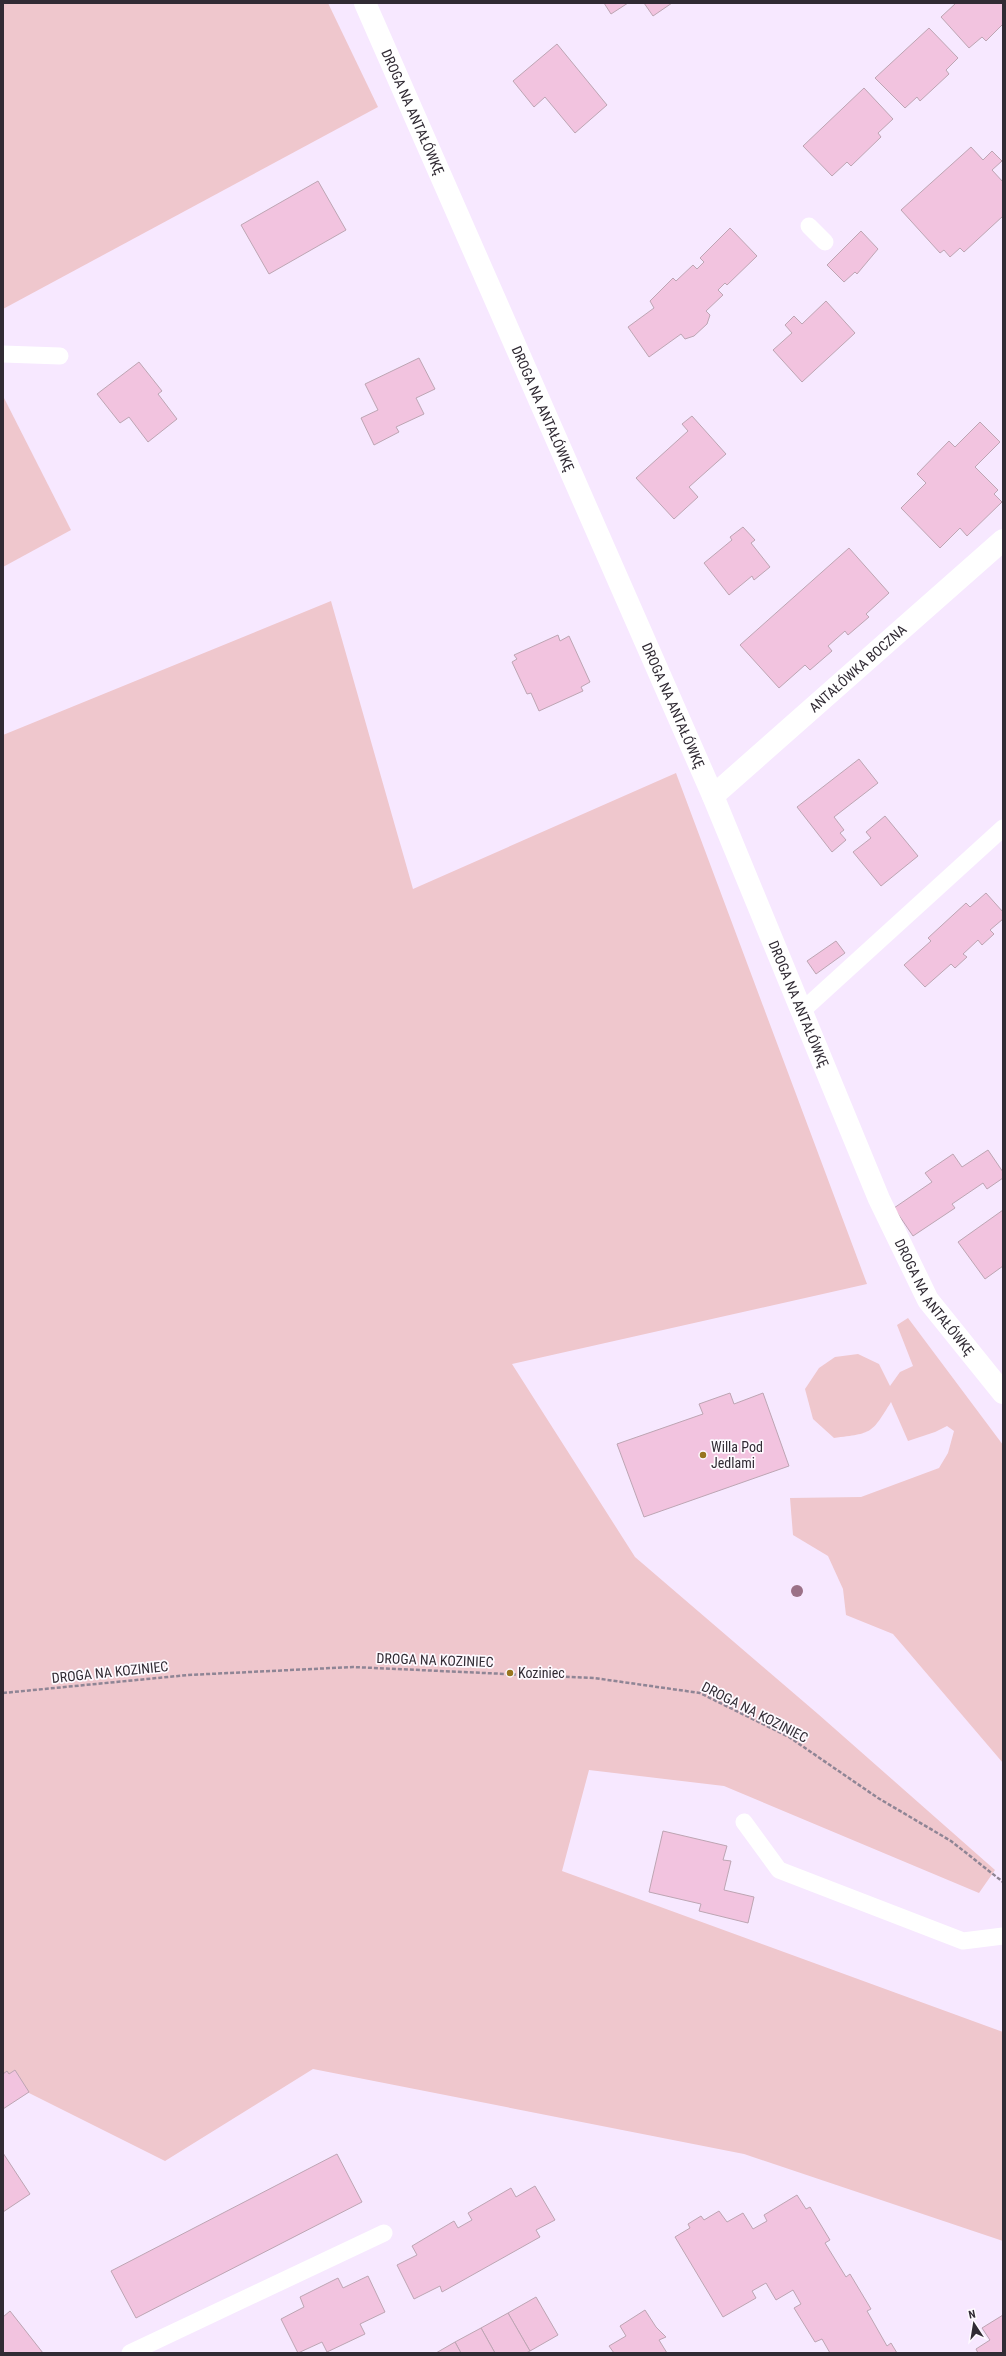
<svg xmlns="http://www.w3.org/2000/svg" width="1006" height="2356" font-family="'Roboto Condensed',sans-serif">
<rect width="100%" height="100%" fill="#f7e8ff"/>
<g fill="#efc7cd">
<polygon points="3,3 328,3 378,107 3,309"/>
<polygon points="3,396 71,530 3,567"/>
<polygon points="331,601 413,889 676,773 867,1284 512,1364 635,1557 818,1714 995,1870 979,1893 724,1786 589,1770 562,1871 1003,2032 1003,2241 744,2154 313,2069 165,2161 3,2080 3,735"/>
<path d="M908,1318L1003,1445V1763L893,1634L846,1615L843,1589L828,1556L793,1535L790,1498L861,1497L939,1468L948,1453L954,1431L947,1426L935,1432L908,1441L891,1402C871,1434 873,1433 834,1438L813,1419L805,1389L819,1368L835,1357L858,1354L879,1364L890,1386L900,1372L913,1366L897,1325Z"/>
</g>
<g fill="#f2c3df" stroke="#bda5b3">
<polygon points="604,3 628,3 611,14"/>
<polygon points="644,3 672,3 653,16"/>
<polygon points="956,3 1003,3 1003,24 986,41 982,37 969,48 941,17"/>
<polygon points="929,28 958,58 946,70 949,74 920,101 917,97 905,108 875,78"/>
<polygon points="557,44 607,105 575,133 545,97 534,107 513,81"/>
<polygon points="864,88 893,119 878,133 881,137 851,166 847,162 832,176 803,146"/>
<polygon points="971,147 983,160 992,151 1002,161 992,170 1003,182 1003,216 964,252 960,248 950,257 944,250 940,253 901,210"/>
<polygon points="318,181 346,230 269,274 241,225"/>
<polygon points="730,228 757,256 727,285 725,283 718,290 723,295 706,311 710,315 707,324 694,336 685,339 681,334 649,357 628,327 654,308 650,301 673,278 676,281 693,265 697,269 704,262 700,258"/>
<polygon points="861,231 878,249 857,274 855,272 844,282 827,265"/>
<polygon points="826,301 855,333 802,382 773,350 792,333 785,325 794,316 802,324"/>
<polygon points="419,358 435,389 416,398 424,414 396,427 399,432 374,445 361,418 378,410 365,384"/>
<polygon points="139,362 162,391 158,394 177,419 148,442 129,417 120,423 97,394"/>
<polygon points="692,416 726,454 689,487 698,497 674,519 636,478 688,431 682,424"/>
<polygon points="980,422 1000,442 975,467 998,490 994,494 1002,502 967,536 960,528 940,548 901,508 926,483 917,474 949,441 955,447"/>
<polygon points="743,527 755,540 751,543 770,567 754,580 752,576 729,595 704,563 732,540 730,537"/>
<polygon points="849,548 889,593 866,614 869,617 848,635 845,631 828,646 832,651 810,670 805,665 779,688 740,645"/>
<polygon points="558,635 560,641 569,636 590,682 581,687 583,691 539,711 531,693 527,694 512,662 517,659 514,655"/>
<polygon points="859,759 878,783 834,817 844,830 840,833 846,840 832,852 797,807"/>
<polygon points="885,816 918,856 881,886 853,852 871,838 866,832"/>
<polygon points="986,893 1003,912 1003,919 990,930 994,934 982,945 978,940 963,954 967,957 955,968 951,964 925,987 904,965 931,941 928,938 966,903 970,907"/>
<polygon points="836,941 845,953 816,974 807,961"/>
<polygon points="988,1150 1003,1172 1003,1178 987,1189 983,1183 952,1204 955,1208 913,1236 894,1208 932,1182 925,1173 953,1154 962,1167"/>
<polygon points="1003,1210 1003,1266 985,1279 958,1242"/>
<polygon points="730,1393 734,1404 763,1393 789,1466 644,1517 617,1444 703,1414 699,1404"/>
<polygon points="663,1831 727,1846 723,1860 731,1861 724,1890 754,1897 748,1923 699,1911 701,1904 649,1892"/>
<polygon points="15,2070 29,2092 3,2109 3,2074 7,2071 9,2074"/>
<polygon points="3,2153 30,2194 3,2212"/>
<polygon points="337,2154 362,2202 136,2318 111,2271"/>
<polygon points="535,2186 555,2220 536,2230 540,2237 442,2292 440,2286 414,2299 397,2265 417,2255 412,2246 454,2221 458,2228 472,2220 468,2213 511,2188 516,2197"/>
<polygon points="797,2195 806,2209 810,2207 830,2240 825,2243 846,2277 850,2274 871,2309 867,2311 887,2346 891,2343 897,2353 830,2353 822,2339 815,2342 794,2308 801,2304 793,2290 776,2300 766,2283 752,2291 756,2298 723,2317 675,2237 690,2228 688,2224 701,2216 704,2220 719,2211 727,2222 743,2213 753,2229 767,2221 764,2215"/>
<polygon points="368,2276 385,2312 360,2324 365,2334 327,2352 322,2342 298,2353 281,2319 304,2307 300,2297 338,2278 343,2288"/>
<polygon points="536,2297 558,2335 530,2351 508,2313"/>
<polygon points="645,2310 656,2327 666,2337 659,2340 667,2353 614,2353 609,2346 626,2336 620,2326"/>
<polygon points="10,2311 43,2353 3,2353 3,2317"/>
<polygon points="508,2313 530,2351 526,2353 495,2353 481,2328"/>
<polygon points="1003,2315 1003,2353 978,2353 976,2349 990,2340 982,2328"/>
<polygon points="481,2328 495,2353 461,2353 455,2342"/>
<polygon points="455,2342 461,2353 436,2353"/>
</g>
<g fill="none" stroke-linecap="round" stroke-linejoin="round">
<polyline stroke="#8f8595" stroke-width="2.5" stroke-dasharray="4 2" stroke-linecap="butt" points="3,1693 188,1675 353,1667 594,1678 700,1693 789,1737 878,1798 951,1841 1003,1882"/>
<g stroke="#fff" stroke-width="17">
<polyline points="809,226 825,242"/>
<polyline points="3,354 60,356"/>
<polyline points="803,1010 1003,828"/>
<polyline points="744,1822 779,1870 963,1941 1003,1936"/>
<polyline points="130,2353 384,2233"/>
</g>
<g stroke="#fff" stroke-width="22">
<path id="s1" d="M365,3L713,796L879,1199L928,1300L1003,1393"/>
<path id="s2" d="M713,796L1003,540"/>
</g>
</g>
<circle fill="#9b7187" cx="797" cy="1591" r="6"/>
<g fill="#98751f" stroke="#fefaff" stroke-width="1.5">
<circle cx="703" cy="1455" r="4"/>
<circle cx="510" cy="1673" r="4"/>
</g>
<g text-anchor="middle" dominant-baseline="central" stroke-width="3.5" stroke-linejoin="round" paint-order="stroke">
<g font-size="14" fill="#312b34" stroke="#fefaff">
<text stroke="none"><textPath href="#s1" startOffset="119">DROGA NA ANTAŁÓWKĘ</textPath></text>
<text stroke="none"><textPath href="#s1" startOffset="443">DROGA NA ANTAŁÓWKĘ</textPath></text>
<text stroke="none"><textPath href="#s2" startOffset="193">ANTAŁÓWKA BOCZNA</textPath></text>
<text stroke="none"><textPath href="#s1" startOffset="767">DROGA NA ANTAŁÓWKĘ</textPath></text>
<text stroke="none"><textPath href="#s1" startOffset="1091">DROGA NA ANTAŁÓWKĘ</textPath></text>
<text stroke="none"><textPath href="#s1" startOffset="1415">DROGA NA ANTAŁÓWKĘ</textPath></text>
<text transform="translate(435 1660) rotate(2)">DROGA NA KOZINIEC</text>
<text transform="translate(110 1672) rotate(-6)">DROGA NA KOZINIEC</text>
<text transform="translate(755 1712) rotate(27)">DROGA NA KOZINIEC</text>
</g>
<g font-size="14" fill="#312b34" stroke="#fefaff" text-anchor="start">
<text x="711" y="1447">Willa Pod<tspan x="711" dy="16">Jedlami</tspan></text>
<text x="518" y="1673">Koziniec</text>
</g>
</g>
<rect width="1006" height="2356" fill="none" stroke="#312b34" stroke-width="8"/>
<g transform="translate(974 2324) rotate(348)" stroke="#fefaff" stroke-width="3" paint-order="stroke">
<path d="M0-3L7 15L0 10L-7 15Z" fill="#312b34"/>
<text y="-6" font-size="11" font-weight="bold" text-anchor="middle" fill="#312b34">N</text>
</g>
</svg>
